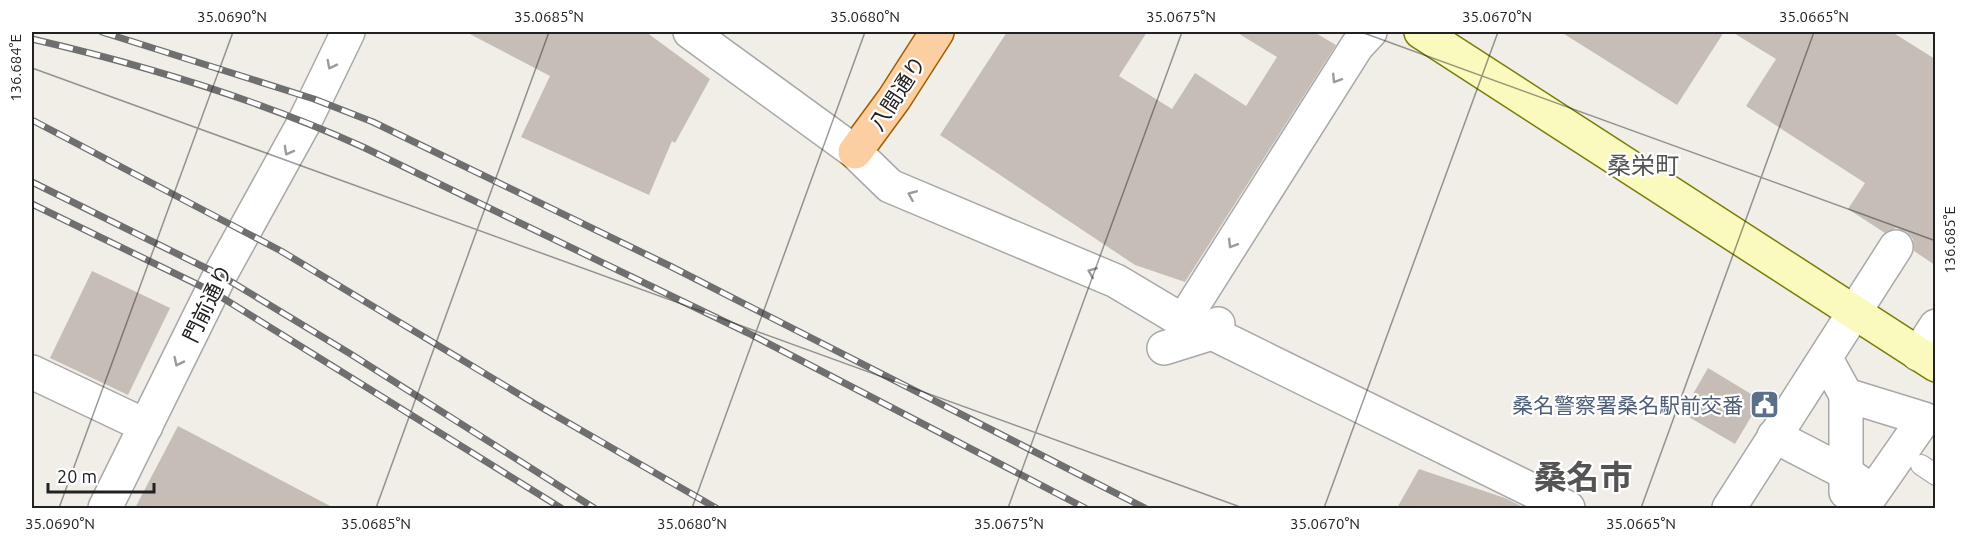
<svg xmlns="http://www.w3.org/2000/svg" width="1967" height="540" font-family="Ubuntu,'Noto Sans JP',sans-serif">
<rect width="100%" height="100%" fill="#f1eee8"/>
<g fill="#c6bdb7">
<polygon points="466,32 646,32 710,79 675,143 672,141 649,195 521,137 550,76"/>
<polygon points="1007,32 1147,32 1119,76 1172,109 1195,73 1246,106 1277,57 1236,32 1314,32 1336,45 1185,282 1135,265 940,135"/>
<polygon points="1561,32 1724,32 1677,105"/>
<polygon points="1732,32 1892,32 1935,59 1935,265 1914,251 1913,239 1907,232 1896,228 1885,233 1848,209 1865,183 1746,106 1776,59"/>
<polygon points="92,271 170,308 128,395 50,358"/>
<polygon points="1708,368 1761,400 1735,444 1682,413"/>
<polygon points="178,426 334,508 135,508"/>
<polygon points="1419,469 1505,498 1521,506 1520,508 1397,508"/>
</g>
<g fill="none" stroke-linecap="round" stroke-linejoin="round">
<defs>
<polyline id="lane" points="1921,465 1936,475"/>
<g id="street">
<polyline points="690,32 855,152 890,186 1116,281 1183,321 1357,46 1370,32"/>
<polyline points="1212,333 1568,508"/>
<polyline points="1164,348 1212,333 1218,324"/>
<polyline points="1918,354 1936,326"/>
<polyline points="1826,359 1846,395 1924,419 1862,508"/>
<polyline points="32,372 146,426"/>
<polyline points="1846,395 1846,492"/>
<polyline points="1774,436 1846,473 1872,491 1862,508"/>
<polyline points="105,508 220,275 305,121 348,32"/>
<polyline points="1729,508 1896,247"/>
</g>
<polyline id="secondary" points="1421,32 1936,365"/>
<polyline id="primary" points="855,152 894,99 937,32"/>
</defs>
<use href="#lane" stroke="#a8a8a8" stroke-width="22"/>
<use href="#street" stroke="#a8a8a8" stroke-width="36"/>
<use href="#secondary" stroke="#777c05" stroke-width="36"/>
<use href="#primary" stroke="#9f5f00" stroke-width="36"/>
<use href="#lane" stroke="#fff" stroke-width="20"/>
<use href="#street" stroke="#fff" stroke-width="33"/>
<use href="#secondary" stroke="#faf9be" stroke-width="33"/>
<use href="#primary" stroke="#fccfa3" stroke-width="33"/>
<defs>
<g id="rail">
<polyline points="102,32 314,99 373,122 670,266 1145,508"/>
<path d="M32,39C144,65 257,99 363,147L748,333L1085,508"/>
<polyline points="32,120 281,251 532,402 716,508"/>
<polyline points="32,182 220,275 349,353 594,508"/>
<polyline points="32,204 213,292 561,508"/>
</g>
</defs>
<use href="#rail" stroke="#6f6f6f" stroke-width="7"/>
<use href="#rail" stroke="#fff" stroke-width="4.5" stroke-dasharray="14" stroke-linecap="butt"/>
</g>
<defs><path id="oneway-chevron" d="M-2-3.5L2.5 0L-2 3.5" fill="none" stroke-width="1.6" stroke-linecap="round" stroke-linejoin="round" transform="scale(1.5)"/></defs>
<g stroke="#9b9b9b">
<use href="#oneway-chevron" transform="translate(331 65) rotate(117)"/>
<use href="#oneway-chevron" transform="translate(1336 79) rotate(122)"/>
<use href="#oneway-chevron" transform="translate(288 151) rotate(119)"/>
<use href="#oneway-chevron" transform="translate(912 195) rotate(-157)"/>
<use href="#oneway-chevron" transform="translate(1232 244) rotate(122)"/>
<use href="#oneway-chevron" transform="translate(1092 272) rotate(-158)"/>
<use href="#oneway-chevron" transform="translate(178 362) rotate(116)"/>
</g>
<path fill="none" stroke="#212121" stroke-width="1.5" stroke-opacity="0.45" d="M1361,32L1936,241M32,68L1243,508M59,508L233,32M376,508L549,32M692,508L865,32M1008,508L1182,32M1324,508L1498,32M1641,508L1814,32"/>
<defs>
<symbol id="civic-square" viewBox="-11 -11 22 22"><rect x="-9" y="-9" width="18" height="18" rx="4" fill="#5c6f8a" stroke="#fff"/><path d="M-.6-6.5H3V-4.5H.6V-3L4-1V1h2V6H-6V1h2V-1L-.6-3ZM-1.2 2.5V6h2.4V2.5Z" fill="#fff"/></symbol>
</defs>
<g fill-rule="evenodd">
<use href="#civic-square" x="1748" y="388" width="33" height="33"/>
</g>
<g text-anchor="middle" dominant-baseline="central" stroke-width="4.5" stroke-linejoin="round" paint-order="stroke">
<g font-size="21" fill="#212121" stroke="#fff">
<text transform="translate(897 93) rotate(-57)">八間通り</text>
<text transform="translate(207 303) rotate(-64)">門前通り</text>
</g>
<g font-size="21" fill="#4e5e75" stroke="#fff" text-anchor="end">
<text x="1743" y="405">桑名警察署桑名駅前交番</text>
</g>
<g font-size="24" fill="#545454" stroke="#fff">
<text x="1643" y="165">桑栄町</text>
</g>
<g font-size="33" font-weight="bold" fill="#545454" stroke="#fff">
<text x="1583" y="476">桑名市</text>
</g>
</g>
<rect width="1967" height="540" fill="none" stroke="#ffffff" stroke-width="66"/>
<path d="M48 483v9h106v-9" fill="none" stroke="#212121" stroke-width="3"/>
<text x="57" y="483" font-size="18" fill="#212121" stroke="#ffffff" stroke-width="4.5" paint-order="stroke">20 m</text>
<rect x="33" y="33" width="1901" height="474" fill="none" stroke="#212121" stroke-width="2"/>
<g font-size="15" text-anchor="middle" fill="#212121">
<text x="232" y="22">35.0690°N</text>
<text x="549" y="22">35.0685°N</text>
<text x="865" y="22">35.0680°N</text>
<text x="1181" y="22">35.0675°N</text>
<text x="1497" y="22">35.0670°N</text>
<text x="1814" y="22">35.0665°N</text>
<text transform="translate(16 68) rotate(-90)" y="5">136.684°E</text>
<text transform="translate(1950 240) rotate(-90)" y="5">136.685°E</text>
<text x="60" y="529">35.0690°N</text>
<text x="376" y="529">35.0685°N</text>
<text x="692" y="529">35.0680°N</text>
<text x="1009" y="529">35.0675°N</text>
<text x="1325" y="529">35.0670°N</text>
<text x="1641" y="529">35.0665°N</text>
</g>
</svg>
